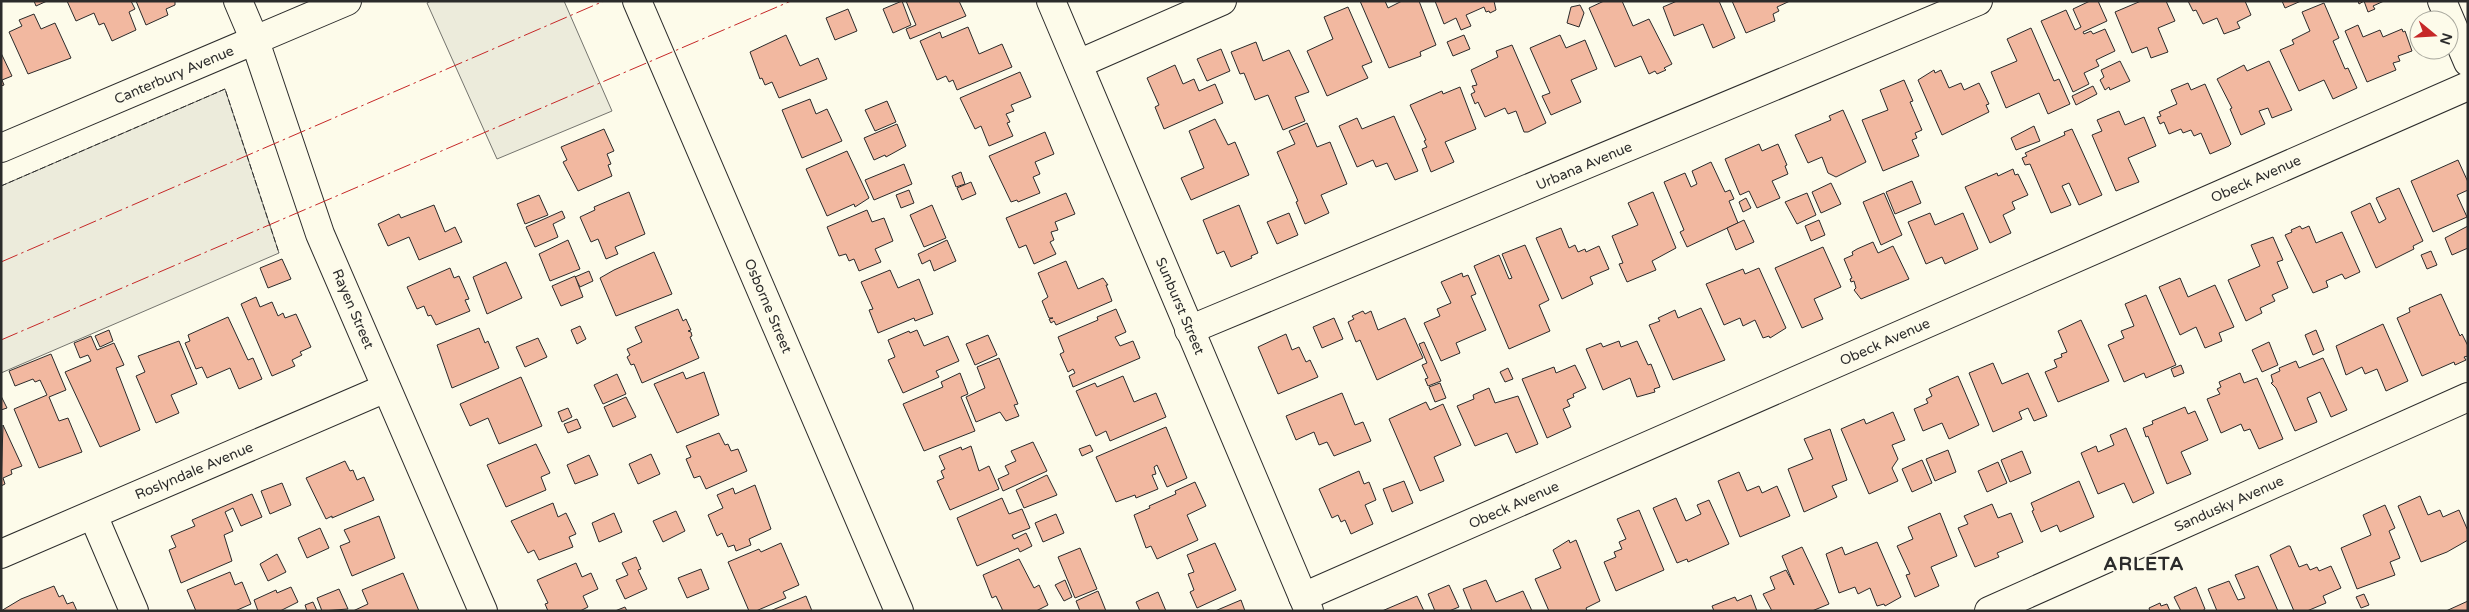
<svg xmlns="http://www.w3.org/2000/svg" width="2469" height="612" font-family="'Varela Round',sans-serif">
<rect width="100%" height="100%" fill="#fdfbea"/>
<g fill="#ecebdb" stroke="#74746e">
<polygon points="431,1 564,1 612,111 497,159 427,3"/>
<polygon points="225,89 279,253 1,373 1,186"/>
</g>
<g fill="#f2b8a0" stroke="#2b2b2b">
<polygon points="34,1 47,1 36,6"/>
<polygon points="67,1 131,1 135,9 129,12 136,30 112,41 104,23 99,25 94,13 76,21"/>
<polygon points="136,1 175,1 175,5 166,9 168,15 146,25"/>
<polygon points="902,1 911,25 893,33 883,9"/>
<polygon points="906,1 959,1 966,16 910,39 906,29 916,25"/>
<polygon points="1360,1 1385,1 1388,8 1402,1 1419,1 1436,45 1420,52 1421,56 1389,68"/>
<polygon points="1435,1 1494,1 1496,10 1490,13 1489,11 1486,12 1484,7 1466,15 1471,26 1461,30 1456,18 1444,24"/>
<polygon points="1622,1 1633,26 1649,19 1672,64 1664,68 1666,70 1657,74 1655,71 1649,74 1641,56 1615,67 1589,8 1604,1"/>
<polygon points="1677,1 1719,1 1735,38 1713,48 1703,24 1674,36 1663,7"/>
<polygon points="1732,1 1790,1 1777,7 1779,11 1773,14 1775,21 1746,33"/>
<polygon points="2090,1 2098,1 2107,21 2083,32 2084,34 2091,31 2093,34 2105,29 2115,51 2096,60 2099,66 2084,73 2089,84 2073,92 2041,21 2066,10 2075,30 2081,27 2073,9"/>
<polygon points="2141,1 2166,1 2175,21 2158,28 2168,52 2151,58 2147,47 2132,53 2115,12"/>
<polygon points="2188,1 2245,1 2251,15 2237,22 2240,28 2224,34 2217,18 2203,24 2196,10 2193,11"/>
<polygon points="2282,1 2301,1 2285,8"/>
<polygon points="2358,1 2384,1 2373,6 2375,9 2368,12 2364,1 2359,4"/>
<polygon points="2324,3 2339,38 2333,41 2345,69 2348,68 2357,88 2333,99 2324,80 2299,91 2280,50 2294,44 2292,40 2310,31 2302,12"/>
<polygon points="1580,5 1584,13 1579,27 1567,23 1571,7"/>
<polygon points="1348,7 1372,62 1362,66 1368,78 1327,96 1307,51 1333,39 1324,17"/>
<polygon points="848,9 857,31 835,40 826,18"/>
<polygon points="34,14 41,29 55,23 71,58 28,74 9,32 22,26 19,20"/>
<polygon points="2358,25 2363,37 2380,30 2383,37 2402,29 2403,32 2405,31 2412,51 2398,56 2400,61 2393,63 2396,70 2367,82 2345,31"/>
<polygon points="968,27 979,54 1002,44 1012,67 957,90 953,80 949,82 946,76 937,80 920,41 940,32 942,38"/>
<polygon points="2031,28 2054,81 2059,79 2070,104 2048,114 2039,93 2006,108 1991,72 2017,61 2007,39"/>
<polygon points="786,35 800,66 818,58 827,79 779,98 772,82 765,85 762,78 760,79 750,52"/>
<polygon points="1464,35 1470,49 1453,56 1447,42"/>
<polygon points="1560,35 1566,48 1585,40 1597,69 1571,80 1581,102 1551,115 1542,96 1550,93 1530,48"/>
<polygon points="1256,42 1263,61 1289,50 1309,92 1295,97 1305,121 1283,130 1268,95 1255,100 1244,73 1240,74 1231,52"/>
<polygon points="1512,45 1546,123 1528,132 1524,132 1516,111 1508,114 1505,108 1485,117 1478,102 1475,104 1471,94 1475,92 1472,86 1477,85 1471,70 1498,57 1496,51"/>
<polygon points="1221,49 1230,71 1207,81 1197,59"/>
<polygon points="1,53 12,76 2,80 4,85 1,86"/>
<polygon points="2120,61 2130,81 2110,90 2109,87 2105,90 2100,80 2104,77 2101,70"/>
<polygon points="2269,61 2292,110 2272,118 2268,108 2259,111 2265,124 2241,135 2230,109 2232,108 2217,79 2244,65 2247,71"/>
<polygon points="1175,65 1183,84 1194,79 1199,91 1215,84 1223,103 1164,129 1155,107 1159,105 1147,78"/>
<polygon points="1934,70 1935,73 1941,70 1949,88 1961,83 1964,90 1979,83 1989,104 1986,105 1989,112 1942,135 1918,80"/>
<polygon points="1020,72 1031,97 1011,105 1014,111 1006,114 1010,122 1007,123 1013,136 989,146 981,126 975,129 960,98"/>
<polygon points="1904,80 1913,101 1910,102 1922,130 1915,133 1917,138 1912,140 1919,156 1883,171 1862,120 1888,110 1880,90"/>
<polygon points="2188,83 2191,90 2205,84 2231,144 2229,146 2210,154 2201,133 2194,136 2191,130 2183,133 2181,129 2169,134 2164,122 2160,124 2157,117 2161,116 2159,112 2177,104 2171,90"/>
<polygon points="2093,86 2097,94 2076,105 2072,96"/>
<polygon points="1460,87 1476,129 1445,142 1454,162 1431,172 1422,149 1427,147 1424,141 1426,140 1410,105 1442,91 1443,94"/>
<polygon points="810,99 816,114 827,109 842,141 802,158 782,110"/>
<polygon points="887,101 896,122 875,131 865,110"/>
<polygon points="1843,110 1866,162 1836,177 1828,173 1822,157 1808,163 1795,135 1831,120 1829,116"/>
<polygon points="2119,111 2125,125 2144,117 2156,146 2128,158 2139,182 2116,191 2092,135 2102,131 2097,120"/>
<polygon points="1394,116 1418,171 1395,180 1387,163 1376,167 1373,160 1357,167 1339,126 1357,118 1362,129"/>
<polygon points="1215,119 1228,145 1235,142 1249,175 1191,200 1181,178 1204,168 1189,131"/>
<polygon points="1307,123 1317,147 1330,142 1347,184 1321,195 1329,213 1305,224 1296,202 1298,201 1277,152 1295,144 1289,131"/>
<polygon points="897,124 906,146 886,157 885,155 874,160 864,138"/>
<polygon points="2034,126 2040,141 2016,150 2011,138"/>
<polygon points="604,129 614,151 607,154 611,164 608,165 612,176 578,191 563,162 567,160 561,147"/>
<polygon points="2072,129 2102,195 2079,205 2069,183 2062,186 2071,205 2051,213 2030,164 2025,165 2022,158 2027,156 2025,153 2065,135 2064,132"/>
<polygon points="1045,132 1054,154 1035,162 1040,174 1033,177 1040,193 1018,202 1017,200 1011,202 989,156"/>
<polygon points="1759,144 1762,151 1778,144 1787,165 1785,166 1788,174 1772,181 1780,198 1757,208 1749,191 1740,195 1725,159"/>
<polygon points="847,151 869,198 855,207 854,204 827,216 806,169"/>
<polygon points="2458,160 2468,182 2468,190 2457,195 2467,217 2433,232 2411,181"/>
<polygon points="1711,162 1725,192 1730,190 1734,199 1729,201 1738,223 1687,247 1680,232 1684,230 1664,182 1685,173 1691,187 1697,184 1692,171"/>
<polygon points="904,164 912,184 874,200 865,180"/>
<polygon points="2013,169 2015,175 2018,174 2028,195 2012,202 2015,209 2003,215 2011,233 1990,243 1965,187 1997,173 1998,176"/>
<polygon points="961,172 965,184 956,187 952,176"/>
<polygon points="1912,181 1921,203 1895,214 1886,192"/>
<polygon points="971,182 976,194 962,200 957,188"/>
<polygon points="1831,183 1841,204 1821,213 1812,192"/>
<polygon points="2399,188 2423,241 2413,246 2414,249 2376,268 2351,212 2370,203 2379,223 2386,219 2376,198"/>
<polygon points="909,190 914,203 901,208 896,195"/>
<polygon points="629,192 645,234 615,247 618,254 606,259 598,239 591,242 580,217 595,210 594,207"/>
<polygon points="1653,192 1676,248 1652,261 1656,270 1627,282 1619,264 1623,263 1612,236 1638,225 1628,203"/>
<polygon points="1066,193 1075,214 1055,222 1058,230 1051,232 1054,240 1050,242 1056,254 1034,264 1026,245 1019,248 1006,218"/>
<polygon points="1807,193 1816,215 1797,224 1785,202"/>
<polygon points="1884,193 1902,235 1881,245 1863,202"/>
<polygon points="539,195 548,215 525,224 517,204"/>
<polygon points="1746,198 1751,208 1743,212 1739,202"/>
<polygon points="434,205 445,232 455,227 462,242 419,260 409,237 388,246 378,224 399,214 401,218"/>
<polygon points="932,205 946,238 924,247 910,215"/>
<polygon points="1239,205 1258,253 1251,256 1252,258 1231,267 1224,251 1217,254 1203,220"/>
<polygon points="867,210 872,222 884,218 893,241 875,249 881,262 859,271 854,259 849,261 846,254 839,256 827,227"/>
<polygon points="562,211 565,218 553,224 558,237 535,247 526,227"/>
<polygon points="1289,213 1298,235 1277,244 1267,222"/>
<polygon points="1930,213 1935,225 1963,213 1978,249 1945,264 1942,257 1926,264 1908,222"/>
<polygon points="1744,220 1754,242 1736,250 1727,228"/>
<polygon points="1819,220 1825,235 1811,241 1805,226"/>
<polygon points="2300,226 2302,229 2309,226 2316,243 2342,232 2360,272 2345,279 2342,274 2326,281 2328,287 2313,293 2285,235 2292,232 2291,230"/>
<polygon points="2468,226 2468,248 2452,255 2445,238"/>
<polygon points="1561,228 1569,248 1575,245 1578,252 1585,249 1586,252 1599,246 1609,269 1590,277 1593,284 1562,299 1536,238"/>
<polygon points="2273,237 2283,260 2277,262 2288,288 2272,295 2275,301 2260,308 2262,313 2246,321 2228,280 2260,266 2251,245"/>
<polygon points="568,240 580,269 550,281 539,254"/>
<polygon points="947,240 956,261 934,271 930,260 922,264 918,254"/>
<polygon points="1873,242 1878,253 1893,246 1909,279 1861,299 1854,290 1856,288 1854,281 1851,282 1850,279 1852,278 1844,259 1853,255 1852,252 1857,249"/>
<polygon points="1525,245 1549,300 1539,305 1550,331 1509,349 1474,266 1499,255 1509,279 1512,278 1502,254"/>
<polygon points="1823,247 1841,287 1814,299 1823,319 1802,328 1775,268"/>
<polygon points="2431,251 2437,265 2427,269 2421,255"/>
<polygon points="654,252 672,294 616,316 600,278 614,270"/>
<polygon points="282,259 291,279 268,288 260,268"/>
<polygon points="1066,261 1078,289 1103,278 1108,285 1106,285 1112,301 1056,325 1054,321 1051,323 1049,319 1053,318 1049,318 1042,301 1048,297 1038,273"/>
<polygon points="506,262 522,298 487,314 473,277"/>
<polygon points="450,268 454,278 459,276 469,299 465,300 470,311 436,325 431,315 428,316 424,306 417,309 407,287"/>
<polygon points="1759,268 1786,328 1770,338 1769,336 1763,338 1755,320 1743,326 1740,318 1724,325 1706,284 1743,269 1745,274"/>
<polygon points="890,270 898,288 919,279 933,314 915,321 914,318 878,333 869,310 873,309 861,282"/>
<polygon points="589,271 593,281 580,287 575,277"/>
<polygon points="1462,273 1463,277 1468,275 1476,294 1471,296 1486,330 1456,343 1460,353 1441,361 1424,323 1440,316 1437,309 1451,303 1441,282"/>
<polygon points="575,276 583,297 561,306 552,286"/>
<polygon points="2180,278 2188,297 2215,285 2234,327 2219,333 2222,341 2205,348 2196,327 2180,335 2159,287"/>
<polygon points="2441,294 2460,336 2462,334 2468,346 2468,356 2464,357 2466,360 2455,365 2454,362 2422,376 2397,318 2410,312 2409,308"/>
<polygon points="2146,295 2176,365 2146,378 2144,373 2124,382 2108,345 2124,338 2121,331 2134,326 2125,304"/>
<polygon points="256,297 260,307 272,302 278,316 283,313 285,318 296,314 311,347 300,352 302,355 292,360 295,366 272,376 241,304"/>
<polygon points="1701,308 1725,360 1673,380 1649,325 1660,321 1658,318 1675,310 1678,318"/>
<polygon points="678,309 683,321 686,319 691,330 688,331 691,332 692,336 690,337 699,358 642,383 634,364 631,365 627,357 630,355 627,349 642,342 635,327"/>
<polygon points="1116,309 1126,332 1115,337 1120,346 1133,341 1140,358 1073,387 1069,376 1075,373 1073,369 1068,372 1060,354 1064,352 1058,337 1098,320 1097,317"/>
<polygon points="1363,311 1365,314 1371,311 1378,330 1405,318 1423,358 1377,380 1360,340 1356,342 1348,322 1354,319 1352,316"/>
<polygon points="228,317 248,360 253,358 262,379 239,389 230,368 207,378 202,367 196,369 185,343 190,341 188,335"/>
<polygon points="1334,318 1343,339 1322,348 1313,327"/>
<polygon points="2081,320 2109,381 2058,402 2045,372 2057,367 2054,360 2062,357 2061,354 2067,352 2058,331"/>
<polygon points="2383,324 2408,381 2386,391 2377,369 2365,374 2362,367 2346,375 2336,346"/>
<polygon points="580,326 586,339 577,344 571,330"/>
<polygon points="479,328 485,343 488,341 499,368 452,388 437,345"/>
<polygon points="109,330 113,341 100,347 95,336"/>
<polygon points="917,330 924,346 948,336 959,361 936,371 939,377 903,393 888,360 895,357 888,340 909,331 910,333"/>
<polygon points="2316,330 2324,350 2313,355 2305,335"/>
<polygon points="1286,334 1292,350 1299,347 1306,362 1310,360 1318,377 1278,394 1258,347"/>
<polygon points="988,335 997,355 975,365 966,344"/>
<polygon points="91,336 97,350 114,343 124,365 116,368 140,430 100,447 65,372 91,361 88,355 80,358 74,343"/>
<polygon points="538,338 547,357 525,367 516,347"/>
<polygon points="179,341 197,384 171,395 179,413 156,423 136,376 145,372 138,356"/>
<polygon points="1619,341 1621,347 1637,341 1648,365 1651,364 1660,387 1654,389 1655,392 1637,397 1630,378 1603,390 1586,349 1601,343 1603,347"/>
<polygon points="1424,342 1441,381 1428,386 1425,379 1428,378 1422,365 1427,363 1419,344"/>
<polygon points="2269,342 2278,365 2262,372 2252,350"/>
<polygon points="51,354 66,390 49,397 59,421 68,418 82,452 39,468 14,409 47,395 40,380 35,382 33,379 15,386 9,371"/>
<polygon points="999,358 1018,404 1014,405 1019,416 1006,421 1000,412 976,422 966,397 985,388 977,367"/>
<polygon points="2323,358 2347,410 2331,417 2320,392 2307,398 2317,422 2295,431 2276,388 2271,383 2273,382 2271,375 2280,371 2279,368 2296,361 2299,368"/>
<polygon points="1993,363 2002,384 2028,373 2047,416 2034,421 2028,408 2019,412 2022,419 1993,432 1969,373"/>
<polygon points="1575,365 1586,388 1573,394 1574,397 1567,400 1570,406 1563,409 1571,427 1547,438 1522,379 1554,367 1556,373"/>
<polygon points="2181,365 2184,373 2174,377 2171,369"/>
<polygon points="1508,368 1513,379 1505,382 1500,372"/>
<polygon points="683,372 686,379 704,372 719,415 677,433 654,384"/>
<polygon points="960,373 968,394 961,397 975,431 924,451 903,404 943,387 941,382"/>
<polygon points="2240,373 2244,383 2257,378 2283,439 2259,449 2250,429 2244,431 2241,424 2221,433 2207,399 2220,394 2217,389 2221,387 2219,382"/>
<polygon points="617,374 626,394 603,404 594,385"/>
<polygon points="1123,376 1134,402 1156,393 1166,417 1110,441 1106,431 1096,436 1076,391 1095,383 1097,387"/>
<polygon points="1958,376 1979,425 1949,439 1942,423 1923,431 1914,409 1928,403 1926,399 1932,396 1929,389"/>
<polygon points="521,377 542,426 499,444 488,418 470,426 460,404"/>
<polygon points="1440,383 1446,398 1435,402 1429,387"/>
<polygon points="1489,388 1495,403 1518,396 1538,444 1516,453 1507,433 1475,446 1457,406 1474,399 1473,395"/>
<polygon points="1342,393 1355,425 1363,422 1371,441 1334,456 1327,442 1319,445 1314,432 1296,440 1286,416"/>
<polygon points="1,396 7,408 1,410"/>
<polygon points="626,397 636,417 613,427 604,407"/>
<polygon points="1426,402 1430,410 1443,404 1461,445 1434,457 1444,481 1420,491 1389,419"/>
<polygon points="2185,407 2188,414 2195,411 2208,440 2181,452 2191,474 2167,484 2148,436 2146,437 2143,428 2153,424 2152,421"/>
<polygon points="568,408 572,417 562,422 558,412"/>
<polygon points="1893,412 1905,440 1892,445 1898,459 1892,468 1898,481 1869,494 1841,429 1864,419 1866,424"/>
<polygon points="577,419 581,428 568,433 564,424"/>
<polygon points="3,425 22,466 11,470 12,474 3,478 5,484 1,486"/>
<polygon points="1166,427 1187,478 1167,487 1157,465 1154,467 1156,474 1152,475 1158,489 1136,498 1135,495 1116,502 1096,457"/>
<polygon points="2126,428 2154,493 2133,503 2124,483 2098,494 2081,453 2096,446 2098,452 2114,445 2110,435"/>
<polygon points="1830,429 1847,480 1832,486 1837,497 1804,512 1788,469 1813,459 1804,439"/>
<polygon points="719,433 725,445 728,444 731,451 738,449 747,471 706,489 700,476 694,478 686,459 691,457 686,446"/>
<polygon points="1033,442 1047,471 1003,491 998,479 1009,474 1005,466 1016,461 1011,451"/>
<polygon points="536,444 550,473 541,477 546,490 506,507 487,465"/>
<polygon points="1090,445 1093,451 1082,456 1079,449"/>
<polygon points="971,446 979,471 989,466 999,489 950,510 937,481 944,478 941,471 945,469 939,456 961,447 962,450"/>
<polygon points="1948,450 1956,472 1935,481 1926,459"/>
<polygon points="2022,451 2031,473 2010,482 2001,460"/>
<polygon points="651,454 660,474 638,484 629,464"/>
<polygon points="589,455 598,475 575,484 567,465"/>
<polygon points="1922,460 1932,483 1912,492 1902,469"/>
<polygon points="345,461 350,471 353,470 357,480 364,477 374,500 332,518 332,516 326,519 306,478"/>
<polygon points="1998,462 2007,483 1987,492 1978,471"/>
<polygon points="1359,471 1364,484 1369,482 1376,500 1365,505 1373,524 1351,534 1345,520 1341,522 1338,515 1332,518 1319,489"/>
<polygon points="1739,472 1747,491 1759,486 1762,493 1777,486 1790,516 1740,537 1718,481"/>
<polygon points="1047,475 1057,495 1024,508 1016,490"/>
<polygon points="1404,481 1413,503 1392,512 1383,489"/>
<polygon points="2079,481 2094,517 2060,532 2057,525 2041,532 2032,511 2034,510 2031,503"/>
<polygon points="1195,482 1206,506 1187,515 1198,540 1157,559 1151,546 1146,548 1134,515 1150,508 1149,506 1176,494 1175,491"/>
<polygon points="282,483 291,505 270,514 261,491"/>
<polygon points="755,485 771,529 749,539 751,545 736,551 734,545 728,547 722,533 717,536 708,515 723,508 717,495 733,488 735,494"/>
<polygon points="252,494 262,517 241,526 233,508 225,512 233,531 224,535 232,561 181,583 169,550 176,547 171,536 195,526 192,520"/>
<polygon points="2420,496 2428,515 2440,510 2443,517 2459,510 2468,531 2468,540 2447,552 2421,562 2398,506"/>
<polygon points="1002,498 1009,514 1022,509 1030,528 1012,535 1014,539 1026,533 1032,546 1020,552 1018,548 977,566 957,518"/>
<polygon points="1676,498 1686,521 1701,514 1697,505 1709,500 1729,544 1688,562 1687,559 1677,563 1653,508"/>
<polygon points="553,503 558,517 566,513 576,534 569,537 573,547 539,560 534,550 528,553 511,521"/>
<polygon points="1992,504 1998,518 2011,513 2023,542 1997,553 1999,557 1975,567 1958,528 1968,524 1964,516"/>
<polygon points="2385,505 2395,528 2389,531 2400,558 2390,562 2395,575 2357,589 2341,548 2371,535 2363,515"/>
<polygon points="1639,510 1664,570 1616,591 1604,562 1616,557 1614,552 1622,549 1619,542 1626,539 1617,519"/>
<polygon points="676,511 685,531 663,542 653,521"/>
<polygon points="614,513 622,532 599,542 592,523"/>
<polygon points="1940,513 1957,556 1931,567 1939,586 1915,597 1906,575 1910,574 1897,546 1913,539 1908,527"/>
<polygon points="1056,514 1064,533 1043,542 1035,523"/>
<polygon points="379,516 395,558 352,576 340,546 350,542 344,530"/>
<polygon points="320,528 329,548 307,558 298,538"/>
<polygon points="1569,540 1570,543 1576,540 1600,601 1586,608 1587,611 1549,611 1535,579 1561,568 1553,550"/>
<polygon points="1877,542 1901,597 1885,606 1884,604 1877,606 1870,588 1858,594 1855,587 1839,593 1826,554 1842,547 1845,555"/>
<polygon points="781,543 799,585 783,592 786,598 756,611 749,611 728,562 759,549 761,552"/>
<polygon points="1215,543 1236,590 1197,608 1190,592 1194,590 1188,574 1194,572 1187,555"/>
<polygon points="2288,546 2290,546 2299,567 2307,564 2310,570 2317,567 2319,571 2331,566 2341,588 2323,596 2326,603 2307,611 2294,611 2270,555"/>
<polygon points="1802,547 1829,604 1812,611 1772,611 1763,594 1775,589 1770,577 1786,570 1794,585 1782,556"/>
<polygon points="1080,548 1097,589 1075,598 1058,557"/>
<polygon points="277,554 286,572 268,581 260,564"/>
<polygon points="636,557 641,569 638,570 647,589 625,599 616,580 628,575 622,563"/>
<polygon points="1019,559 1034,588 1039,585 1048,605 1036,611 1003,611 996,596 992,598 983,575"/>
<polygon points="576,563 582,577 591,573 598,589 583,596 588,607 580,611 548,611 545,604 548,603 537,580"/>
<polygon points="2258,566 2278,611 2217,611 2208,589 2229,581 2238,600 2245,598 2235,575"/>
<polygon points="701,569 709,589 687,598 678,578"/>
<polygon points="230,572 235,585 242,582 251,604 235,611 196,611 187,590"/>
<polygon points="403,573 419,611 353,611 368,604 362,590"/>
<polygon points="1065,580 1072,597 1064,601 1055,585"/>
<polygon points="1486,580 1496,602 1523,591 1532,611 1472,611 1463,589"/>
<polygon points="1449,585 1459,607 1449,611 1435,611 1428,594"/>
<polygon points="54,586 59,597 63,595 67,604 73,602 77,611 1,611 21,599"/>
<polygon points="291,587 298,602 280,611 258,611 254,600 276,590 277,593"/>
<polygon points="2196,587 2205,609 2202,611 2181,611 2174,597"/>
<polygon points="339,589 348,609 322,611 317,598"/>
<polygon points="1098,591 1106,611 1080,611 1076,601"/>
<polygon points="1158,592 1166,611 1140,611 1136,602"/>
<polygon points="2364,594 2369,605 2361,608 2356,597"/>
<polygon points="1751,595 1757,611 1714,611 1712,606 1735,597 1737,601"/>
<polygon points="806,596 812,611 770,611"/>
<polygon points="1417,596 1424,611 1382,611"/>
<polygon points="1241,600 1245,611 1215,611"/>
<polygon points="2468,601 2468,611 2446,611"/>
<polygon points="313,602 317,611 307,611 305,605"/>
<polygon points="2160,603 2161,606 2167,604 2170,611 2150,611 2149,608"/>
<polygon points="625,607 627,611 615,611"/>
</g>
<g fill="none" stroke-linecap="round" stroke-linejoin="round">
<defs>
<g id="minor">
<polyline points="238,1 255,41 320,234 483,611"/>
<polyline points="1051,1 1309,611"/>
<polyline points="2442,1 2468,62"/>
<polyline points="1078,64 1222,1"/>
<polyline points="1,148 347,1"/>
<polyline points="1189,330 1978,1"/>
<polyline points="93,515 134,611"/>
<polyline points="1,554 386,388"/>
<polyline points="1303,597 2468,86"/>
<polyline points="1989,611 2468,397"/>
</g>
<polyline id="major" points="637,1 899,611"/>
</defs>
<use href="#minor" stroke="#2b2b2b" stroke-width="30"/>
<use href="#major" stroke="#2b2b2b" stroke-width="30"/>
<use href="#minor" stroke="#fdfbea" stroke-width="28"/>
<use href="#major" stroke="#fdfbea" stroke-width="28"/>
<polyline stroke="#2b2b2b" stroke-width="1" stroke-dasharray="6 2.5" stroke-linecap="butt" points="1,186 225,89 279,253"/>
<g stroke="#c62828" stroke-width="1" stroke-dasharray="18 4 2.5 4" stroke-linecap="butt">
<polyline points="1,262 604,1"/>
<polyline points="1,340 791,1"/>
</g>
</g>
<g text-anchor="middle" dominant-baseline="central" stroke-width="4" stroke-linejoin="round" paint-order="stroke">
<g font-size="14" fill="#2b2b2b" stroke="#fdfbea">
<text transform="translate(174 75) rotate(-23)">Canterbury Avenue</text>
<text transform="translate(1584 166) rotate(-23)">Urbana Avenue</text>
<text transform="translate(2256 179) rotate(-24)">Obeck Avenue</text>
<text transform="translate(768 306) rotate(67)">Osborne Street</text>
<text transform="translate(1180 306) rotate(67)">Sunburst Street</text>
<text transform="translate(353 309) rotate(67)">Rayen Street</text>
<text transform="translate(1885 342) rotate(-24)">Obeck Avenue</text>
<text transform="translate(194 471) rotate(-23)">Roslyndale Avenue</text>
<text transform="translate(2229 504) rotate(-24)">Sandusky Avenue</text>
<text transform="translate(1514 505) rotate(-24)">Obeck Avenue</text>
</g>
<g font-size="19" font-weight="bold" letter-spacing="1" fill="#2b2b2b" stroke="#fdfbea">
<text x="2144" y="564">ARLETA</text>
</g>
</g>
<rect width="2469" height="612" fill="none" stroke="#2b2b2b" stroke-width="5"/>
<g transform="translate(2434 35) rotate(108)"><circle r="24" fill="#fdfbea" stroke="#a9a89e"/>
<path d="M0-4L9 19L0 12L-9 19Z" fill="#c62828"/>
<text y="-8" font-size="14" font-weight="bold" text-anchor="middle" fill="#2b2b2b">N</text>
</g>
</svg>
